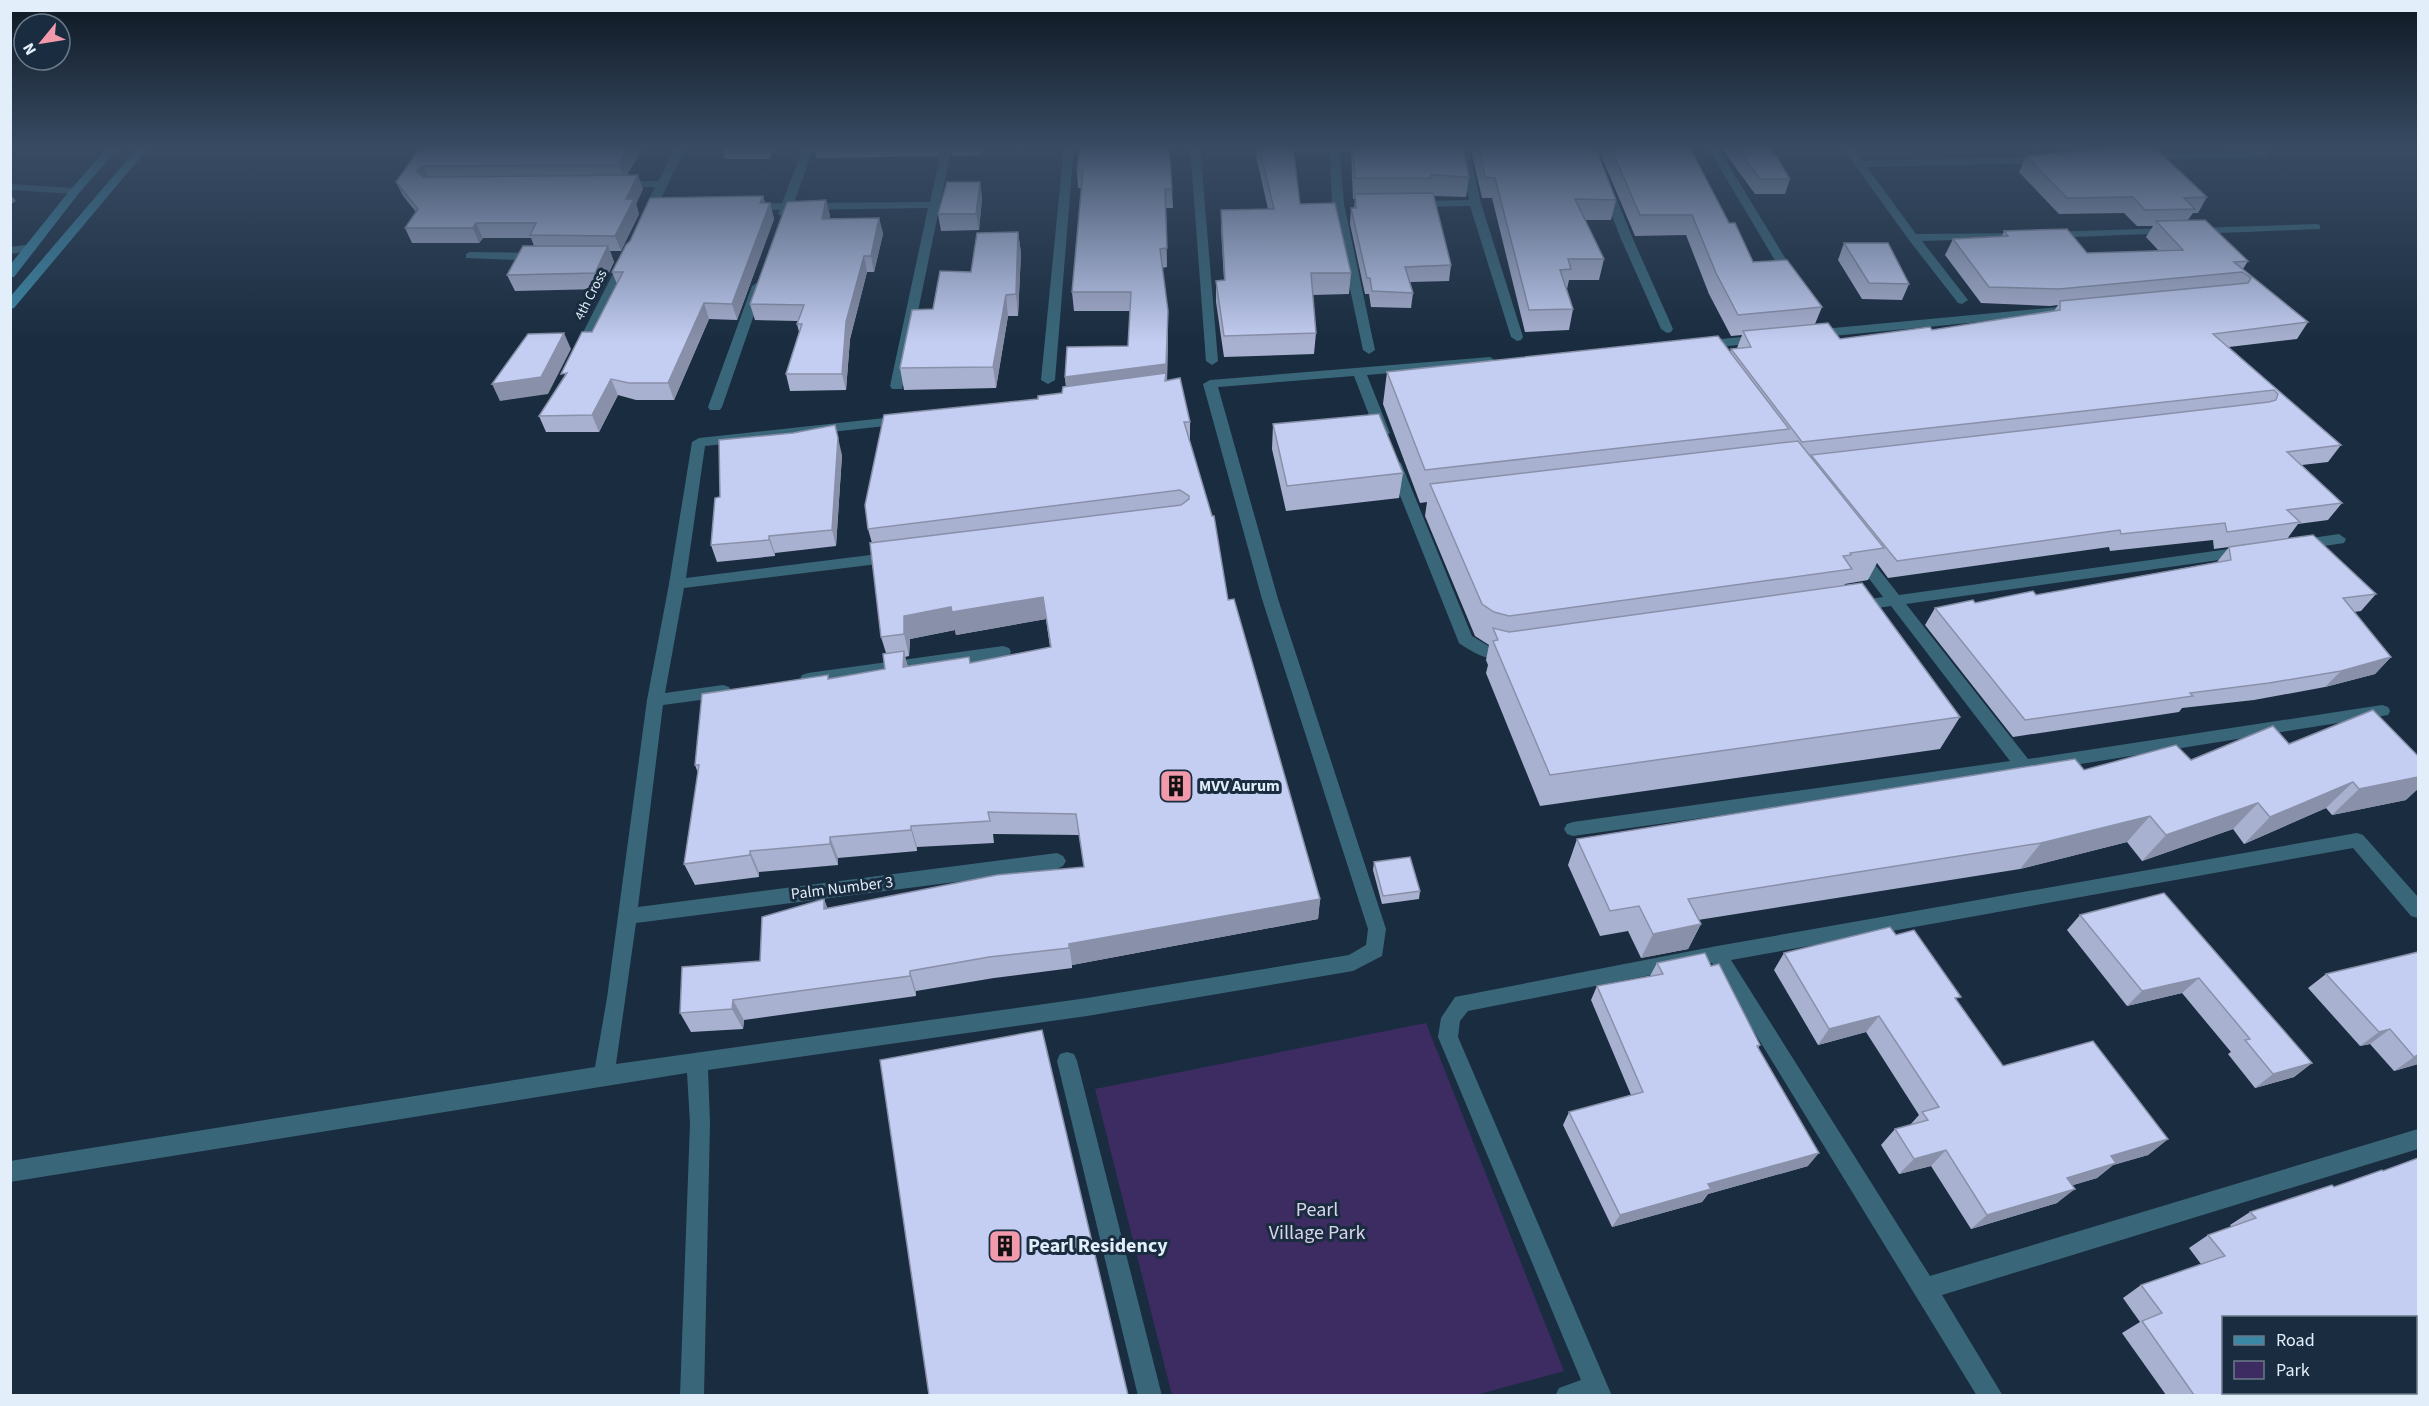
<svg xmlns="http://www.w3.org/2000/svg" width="2429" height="1406" font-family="'Source Sans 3',sans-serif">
<rect width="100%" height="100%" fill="#1a2c3f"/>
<polygon fill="#3d2c62" points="1426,1023 1564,1371 1476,1395 1172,1395 1095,1089"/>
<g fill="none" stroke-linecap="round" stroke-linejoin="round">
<g fill="#396779" fill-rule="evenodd">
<polygon points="676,146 686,146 652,218 646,221 642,220 640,218 655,187 618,187 612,184 618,181 659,181"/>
<polygon points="804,146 814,146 794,203 930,202 942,146 952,146 902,389 892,389 890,386 928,208 791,210 788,216 784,217 778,214 780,210 744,209 744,205 748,204 782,203"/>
<polygon points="1064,146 1074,146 1055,380 1048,384 1041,380"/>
<polygon points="1190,146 1200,146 1218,361 1212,365 1206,361"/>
<polygon points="1329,146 1339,146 1344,204 1375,350 1369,354 1363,350 1332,204"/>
<polygon points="1458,146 1468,146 1481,203 1523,337 1521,340 1517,341 1511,337 1470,206 1414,207 1408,204 1414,201 1469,200"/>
<polygon points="1585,146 1595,146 1633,239 1673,329 1671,332 1667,333 1661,329 1621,239"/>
<polygon points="1707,146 1717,146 1798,279 1796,282 1788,282 1786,279"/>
<polygon points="1841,146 1852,146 1862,161 2047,157 2052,160 2047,163 1867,167 1916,234 2027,233 2027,237 2023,238 1922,241 1968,300 1962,304 1958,303 1909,240"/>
<polygon points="2265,151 2269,152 2269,156 2144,160 2139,157 2144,154"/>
<polygon points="10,184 75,188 81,191 75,194 10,190"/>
<polygon points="2316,224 2320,225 2320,229 2196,234 2190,231 2196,228"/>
<polygon points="2170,228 2174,229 2174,233 2049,238 2043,235 2049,232"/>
<polygon points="32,244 36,246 36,250 10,254 10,247"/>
<polygon points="470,252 540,253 546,257 540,261 466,258 466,254"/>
<polygon points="626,256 632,260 585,352 579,356 574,355 573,352 620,260"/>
<polygon points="758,282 764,286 722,407 720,410 710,410 708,407 752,286"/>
<polygon points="2070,306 2074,307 2076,310 2074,313 1812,338 1806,334 1812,330"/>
<polygon points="1762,335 1768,339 1766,342 1701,349 1695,345 1701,341"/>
<polygon points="1490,357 1496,361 1495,364 1367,375 1390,433 1383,437 1376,433 1354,376 1218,387 1278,599 1386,929 1382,956 1353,971 1087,1016 708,1070 710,1123 704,1396 680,1396 690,1123 687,1073 10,1182 10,1161 595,1067 607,998 647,700 669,584 692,442 699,438 903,416 910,420 903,424 705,446 686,578 894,552 901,557 894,562 684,588 665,693 723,685 729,687 731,691 729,695 723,697 663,705 638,907 1057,853 1063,856 1066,861 1063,866 1057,869 636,923 616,1064 1087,998 1349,955 1366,945 1368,929 1262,599 1203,384 1210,380"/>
<path d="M1394,459L1401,463L1472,636L1492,648L1515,650L1517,654L1515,658C1494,664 1476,655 1459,643L1387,463Z"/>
<polygon points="2339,534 2346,539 2344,543 2298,550 2291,545 2298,540"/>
<polygon points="2243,547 2248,548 2250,552 2248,556 1906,604 2028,759 2382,705 2388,707 2390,711 2388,715 2024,773 1573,836 1567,834 1564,829 1567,824 1573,822 2010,761 1891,606 1855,611 1850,610 1847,606 1850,602 1883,597 1855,560 1853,556 1855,552 1865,552 1899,595"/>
<polygon points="1003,646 1009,648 1011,652 1009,656 1003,658 808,685 802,683 800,679 802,675 808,673"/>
<polygon points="2357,833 2363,835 2418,897 2418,918 2411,916 2353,848 1731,960 1930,1276 2418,1129 2418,1149 1942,1295 2003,1396 1977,1396 1712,963 1468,1011 1460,1021 1458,1037 1612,1396 1555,1396 1559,1388 1581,1380 1438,1037 1441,1018 1455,997 1717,946"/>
<polygon points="1067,1052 1074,1054 1077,1061 1162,1396 1138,1396 1057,1061 1060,1054"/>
</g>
<g fill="#3a88a5" fill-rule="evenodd">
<polygon points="109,146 120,146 79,193 14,277 10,277 10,265 71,189"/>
<polygon points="139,146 150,146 14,308 10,309 10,297"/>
</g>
</g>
<g fill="#a9b1d0" fill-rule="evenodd">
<polygon points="421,146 644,146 627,175 643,189 636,204 639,214 621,251 610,251 614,262 601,289 515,291 507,275 534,246 531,238 483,238 479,243 412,243 405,228 416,212 403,196 396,182"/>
<polygon points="722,146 774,146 770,159 725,159"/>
<polygon points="814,146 941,146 938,156 817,158"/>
<polygon points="951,146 984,146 982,155 952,156"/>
<path d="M1080,146L1172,189L1173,208H1166L1167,267L1162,268L1168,330L1167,380L1190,422V443L1228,600L1320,899L1318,919L1072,965V968L994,978L916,991V996L744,1020L743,1029L691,1032L680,1013L760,961L824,899L827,908L1084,867L1079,835L993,834L994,843L917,847V851L838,858V865L759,872V877L695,885L684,864L698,773L695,765L829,679L885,669L886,653L881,637L872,543L868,529L1038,399L1062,393L1066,386L1065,377L1128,346L1130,311H1074L1072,292L1081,188H1078L1077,170ZM1046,619L1050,647L970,663L969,657L908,667L905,657L909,656L910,639L955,630L956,635Z"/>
<polygon points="1256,146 1328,146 1327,151 1293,152 1300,204 1351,273 1349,294 1313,295 1316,333 1314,354 1224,357 1216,302 1216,281 1224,280 1221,230 1221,210 1268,209 1256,156"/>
<polygon points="1340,146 1463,146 1469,177 1466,197 1434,196 1451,265 1449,281 1410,282 1413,293 1411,308 1371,307 1369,294 1365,294 1350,224 1351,208 1354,208 1355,199 1353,199 1351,151 1342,151"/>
<polygon points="1470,146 1595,146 1616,200 1611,220 1585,220 1604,259 1599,280 1569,280 1567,289 1573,309 1569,330 1525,332 1492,198 1482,198"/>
<polygon points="1597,146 1689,146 1729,223 1753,262 1822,307 1815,324 1840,339 1932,330 2054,311 2058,305 2050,306 1981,303 1945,255 1953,239 2002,236 2004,231 2087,253 2159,251 2146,237 2153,226 2137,226 2124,213 2059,214 2019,172 2026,156 2207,197 2198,213 2193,213 2188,220 2248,261 2243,269 2308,322 2297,339 2229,347 2341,445 2328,462 2302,465 2342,503 2328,520 2298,524 2287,539 2376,594 2361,611 2354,612 2391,657 2375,674 2325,687 2254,700 2182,708 2179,712 2013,737 1925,625 1935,608 2036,595 2217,562 2229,547 2214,549 2213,540 2110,551 2109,547 1888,578 1877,563 1868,580 1845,584 1844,586 1960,717 1940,749 1540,806 1486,673 1488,665 1486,660 1489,645 1475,636 1425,516 1427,502 1420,503 1383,404 1387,372 1730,352 1731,349 1738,349 1737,348 1742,335 1731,336 1709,294 1686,235 1635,236"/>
<polygon points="1720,146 1770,146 1790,179 1785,194 1755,194"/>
<polygon points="980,182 982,198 979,230 941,231 938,214"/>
<polygon points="763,196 765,203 770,203 774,219 737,320 709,319 674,400 636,400 618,395 599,432 546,432 539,416 592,332 617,284 612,272"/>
<polygon points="826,200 830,216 830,219 879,218 883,234 874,272 867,272 850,339 846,390 790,391 786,374 799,332 797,324 798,321 755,320 750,304"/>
<polygon points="1018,232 1021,253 1018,316 1008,316 996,388 904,390 900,368 933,309 971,272"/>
<polygon points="1844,243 1909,284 1902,300 1862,299 1838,260"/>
<polygon points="1273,424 1403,473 1399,498 1286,511 1272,449"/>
<polygon points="842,455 836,546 775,553 775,556 717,562 711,545 720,497"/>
<polygon points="2289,744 2406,800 2332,815 2326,808 2244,844 2233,829 2142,861 2127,842 2020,869 1698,920 1701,924 1688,949 1641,958 1628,931 1600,936 1568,865 1577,839 2084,770 2191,760"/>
<polygon points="1374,862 1420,891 1419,899 1382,904 1373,870"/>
<polygon points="2164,893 2312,1063 2294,1077 2255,1088 2228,1054 2231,1052 2182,993 2127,1006 2067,930 2080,915"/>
<polygon points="1896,935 1957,1001 2003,1066 2168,1139 2148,1155 2113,1165 2097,1178 2073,1185 2057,1203 1971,1229 1931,1166 1899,1174 1881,1145 1895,1129 1910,1125 1919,1115 1866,1032 1818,1045 1774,970 1784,953"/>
<polygon points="2418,952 2418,1064 2394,1071 2370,1044 2360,1046 2308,988 2326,974"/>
<polygon points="1657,963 1711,966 1760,1045 1758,1048 1808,1166 1708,1194 1702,1202 1612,1227 1563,1125 1569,1112 1631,1095 1591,1000 1597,986 1650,976"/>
<polygon points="2418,1158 2418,1395 2296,1395 2294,1392 2415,1392 2415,1317 2223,1317 2223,1392 2239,1392 2230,1395 2166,1395 2122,1333 2140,1322 2123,1298 2141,1285 2201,1264 2189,1248 2208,1235 2232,1227 2230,1225 2250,1212 2332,1185 2334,1187 2382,1170 2383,1171"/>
</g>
<g fill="#8990a9">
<polygon points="630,146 644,146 624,179 619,165"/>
<polygon points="767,146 774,146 770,159"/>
<polygon points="936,146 941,146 938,156"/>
<polygon points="981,146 984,146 982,155"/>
<polygon points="424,166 431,181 416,171"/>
<polygon points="638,175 643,189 636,204 639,214 621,251 615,236 626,199"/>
<polygon points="980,182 982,198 979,230 976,214"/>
<polygon points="10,194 16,201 10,205"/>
<polygon points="763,196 767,210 770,203 774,219 737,320 732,304 760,203"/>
<polygon points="826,200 830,216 826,235 822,219"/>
<polygon points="879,218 883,234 874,272 871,256"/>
<polygon points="476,223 483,238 479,243 473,228"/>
<polygon points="1018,232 1021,253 1018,316 1016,294"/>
<polygon points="608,246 614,262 601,289 595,273"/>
<polygon points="864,256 867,272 850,339 846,390 842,374 846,322"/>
<polygon points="1006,295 1008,316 996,388 993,367"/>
<polygon points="704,303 709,319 674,400 668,383"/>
<polygon points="1168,311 1168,330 1167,383 1067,397 1065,377 1166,364"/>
<polygon points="564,333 571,349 548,394 500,401 492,384"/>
<polygon points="611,379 618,395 599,432 592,415"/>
<polygon points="835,425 842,455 836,546 832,530"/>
<polygon points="769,536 775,553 775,556 769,540"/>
<polygon points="1043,597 1046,619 956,635 955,630 910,639 909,656 904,634 904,616 951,607"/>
<polygon points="904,651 909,673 903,667"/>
<polygon points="2391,657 2375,674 2325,687 2341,671"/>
<polygon points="2418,777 2418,789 2406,800 2332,815 2359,789"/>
<polygon points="2353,782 2326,808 2244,844 2270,817"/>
<polygon points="2258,803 2233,829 2142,861 2166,835"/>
<polygon points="2150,816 2127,842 2020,869 2041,843"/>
<polygon points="911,826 917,847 917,851 911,830"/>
<polygon points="830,837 838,858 838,865 830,844"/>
<polygon points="750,851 759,872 759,877 750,855"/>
<polygon points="824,899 832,920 824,909"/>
<polygon points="1320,899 1318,919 1072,965 1069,944"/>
<polygon points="1701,924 1688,949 1641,958 1653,934"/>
<polygon points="910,971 916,991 916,996 910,976"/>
<polygon points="2199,978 2182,993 2127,1006 2142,991"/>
<polygon points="733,1000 744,1020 743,1029 732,1009"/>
<polygon points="1879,1016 1866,1032 1818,1045 1829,1029"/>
<polygon points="2390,1029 2370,1044 2360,1046 2379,1032"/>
<polygon points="2418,1055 2418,1064 2394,1071 2414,1057"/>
<polygon points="2312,1063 2294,1077 2255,1088 2273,1074"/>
<polygon points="2168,1139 2148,1155 2113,1165 2097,1178 2050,1192 2067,1178 2111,1156"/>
<polygon points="1946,1150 1931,1166 1899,1174 1914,1159"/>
<polygon points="1819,1153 1808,1166 1708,1194 1702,1202 1612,1227 1620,1215 1708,1184"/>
<polygon points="2075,1189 2057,1203 1971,1229 1987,1215"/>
<polygon points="2230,1392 2239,1392 2230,1395 2221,1395"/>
</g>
<g fill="#c4cef2" stroke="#8990a9" stroke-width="1.5">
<polygon points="421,146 630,146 619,165 424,166 416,171 424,177 638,175 626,199 634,199 615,236 530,235 536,223 476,223 473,228 405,228 418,209 396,182"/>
<polygon points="1080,146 1169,146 1172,189 1165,189 1167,248 1160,249 1168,311 1166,364 1065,377 1067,347 1128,346 1131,292 1072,292 1083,170 1077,170"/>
<polygon points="1259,146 1293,146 1300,204 1335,203 1351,273 1311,273 1316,333 1224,336 1216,281 1225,280 1221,210 1274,209"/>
<polygon points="1353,146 1463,146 1469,177 1431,175 1431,178 1355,178"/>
<polygon points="1478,146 1595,146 1616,200 1575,199 1604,259 1568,259 1571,269 1560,270 1573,309 1529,310 1495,178 1485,177"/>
<polygon points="1610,146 1689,146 1729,223 1735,223 1753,262 1787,260 1822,307 1738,315 1716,273 1692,215 1640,215"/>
<polygon points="1736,146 1770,146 1790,179 1760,179"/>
<polygon points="2154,147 2207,197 2184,198 2195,209 2145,210 2133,197 2067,198 2026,156 2112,148"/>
<polygon points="947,182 980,182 976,214 938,214"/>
<polygon points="1433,193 1451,265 1405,267 1413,293 1372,291 1370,278 1367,278 1351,208 1356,208 1355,194"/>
<polygon points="763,196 760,203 770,203 732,304 704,303 668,383 629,383 611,379 592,415 539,416 567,373 561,374 582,332 592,332 623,272 612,272 626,245 630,241 650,198"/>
<polygon points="826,200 822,219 879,218 871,256 864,256 846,322 842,374 786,374 802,324 797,324 804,305 750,304 787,202"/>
<polygon points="2205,220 2248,261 2234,262 2308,322 2213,334 2341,445 2287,452 2342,503 2287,510 2300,522 2227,532 2225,523 2121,534 2120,530 1897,561 1811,455 2269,402 2276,400 2278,394 2274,390 1802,442 1731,349 1751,347 1743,331 1828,323 1840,339 1930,327 1932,330 2060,310 2060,301 2248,283 2251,278 2242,272 2059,289 1989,287 1953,239 2008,236 2004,231 2067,229 2087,253 2183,250 2156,221"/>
<polygon points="1018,232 1016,294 1006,295 993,367 900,368 912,310 933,309 940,271 971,272 977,233"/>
<polygon points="1844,243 1888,243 1909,284 1869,283"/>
<polygon points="523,246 608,246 595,273 507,275"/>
<polygon points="564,333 541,377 492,384 528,334"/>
<polygon points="1718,336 1789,429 1425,470 1387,372"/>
<polygon points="1166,373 1165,381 1180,378 1190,422 1184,422 1212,516 1214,516 1228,600 1234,599 1320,899 1069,944 1069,948 989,957 910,971 910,976 733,1000 732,1009 680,1013 682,967 760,961 762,917 824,899 824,909 997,875 1084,867 1076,814 988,812 990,821 911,826 911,830 830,837 830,844 750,851 750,855 684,864 699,765 695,765 702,694 828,675 828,679 885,669 883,654 904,651 903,667 969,657 970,663 1051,647 1043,597 952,612 951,607 904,616 904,634 881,637 870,543 1181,505 1189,499 1189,496 1180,490 868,529 865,505 884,415 1038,399 1038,396 1062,393 1063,387"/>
<polygon points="1379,414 1403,473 1287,486 1273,424"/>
<polygon points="835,425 838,438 832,530 769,536 769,540 711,545 715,498 720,497 719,440 793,433"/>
<polygon points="1798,441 1884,548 1850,553 1851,555 1843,556 1852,569 1509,616 1494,612 1482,604 1430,484"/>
<polygon points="2313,535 2376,594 2343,598 2391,657 2341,671 2269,683 2190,693 2193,696 2025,720 1935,608 1973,600 1975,603 2033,591 2036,595 2231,560 2229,547"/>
<polygon points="1862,583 1960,717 1550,775 1493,641 1498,640 1493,628 1509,632"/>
<polygon points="2373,710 2418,756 2418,777 2359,789 2353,782 2270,817 2258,803 2166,835 2150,816 2041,843 1688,899 1701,924 1653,934 1639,906 1610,911 1577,839 2075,759 2084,770 2176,745 2191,760 2273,726 2289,744"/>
<polygon points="1410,857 1420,891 1383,896 1374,862"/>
<polygon points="2164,893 2312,1063 2273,1074 2245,1040 2250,1039 2199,978 2142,991 2080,915"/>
<polygon points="1890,927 1896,935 1914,930 1961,997 1955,998 2003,1066 2093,1041 2168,1139 2111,1156 2116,1163 2067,1178 2075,1189 1987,1215 1946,1150 1914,1159 1895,1129 1928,1120 1922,1112 1939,1107 1879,1016 1829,1029 1784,953"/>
<polygon points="2418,952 2418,1055 2414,1057 2390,1029 2379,1032 2326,974"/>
<polygon points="1705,953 1711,966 1719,964 1760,1045 1757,1046 1819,1153 1708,1184 1711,1189 1620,1215 1569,1112 1643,1092 1597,986 1663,974 1657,963"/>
<polygon points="1042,1030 1128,1395 929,1395 880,1060"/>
<polygon points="2418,1158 2418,1395 2328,1395 2326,1392 2415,1392 2415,1317 2223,1317 2223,1392 2230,1392 2221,1395 2194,1395 2142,1321 2162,1313 2141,1285 2225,1256 2208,1235 2256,1218 2250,1212 2332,1185 2334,1187 2382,1170 2383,1171"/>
</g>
<linearGradient id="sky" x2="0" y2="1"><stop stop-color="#0e1823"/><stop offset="0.43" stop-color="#384b63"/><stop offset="1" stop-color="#384b63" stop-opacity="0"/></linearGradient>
<rect width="2429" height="343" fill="url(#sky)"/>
<defs>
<symbol id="building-square" viewBox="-11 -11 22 22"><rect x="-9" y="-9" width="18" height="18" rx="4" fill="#f29aac" stroke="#1a2c3f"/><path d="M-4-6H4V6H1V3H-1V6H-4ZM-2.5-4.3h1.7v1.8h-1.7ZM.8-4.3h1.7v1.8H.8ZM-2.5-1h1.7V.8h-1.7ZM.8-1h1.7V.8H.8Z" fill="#111"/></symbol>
</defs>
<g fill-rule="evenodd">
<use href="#building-square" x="1157" y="767" width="38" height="38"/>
<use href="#building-square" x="986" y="1227" width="38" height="38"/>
</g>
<g text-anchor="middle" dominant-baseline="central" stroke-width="6" stroke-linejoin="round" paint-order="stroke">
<g font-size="14" fill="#e2eefa" stroke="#1a2c3f">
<text transform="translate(591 295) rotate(-63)">4th Cross</text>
</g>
<g font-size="16" font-weight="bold" fill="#e2eefa" stroke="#1a2c3f" text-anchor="start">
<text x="1199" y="786">MVV Aurum</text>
</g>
<g font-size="16" fill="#e2eefa" stroke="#1a2c3f">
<text transform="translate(842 888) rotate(-7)">Palm Number 3</text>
</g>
<g font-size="20" fill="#dbd5ec" stroke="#1a2c3f">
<text x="1317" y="1210">Pearl<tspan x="1317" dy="23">Village Park</tspan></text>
</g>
<g font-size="20" font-weight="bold" fill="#e2eefa" stroke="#1a2c3f" text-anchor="start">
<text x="1028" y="1246">Pearl Residency</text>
</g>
</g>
<rect width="2429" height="1406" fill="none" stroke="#e2eefa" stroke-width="24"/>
<rect x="2222" y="1316" width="195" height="78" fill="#1a2c3f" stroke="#6a7a8a" stroke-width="1.5"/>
<rect x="2234" y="1336" width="30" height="9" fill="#3a88a5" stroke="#6a7a8a" stroke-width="1.5"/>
<text x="2276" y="1346" font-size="18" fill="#e2eefa">Road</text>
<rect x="2234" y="1361" width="30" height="18" fill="#3d2c62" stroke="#6a7a8a" stroke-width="1.5"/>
<text x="2276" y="1376" font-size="18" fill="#e2eefa">Park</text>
<g transform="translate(42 42) rotate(240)"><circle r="28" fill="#1a2c3f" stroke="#6a7a8a" stroke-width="1.5"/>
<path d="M0-4.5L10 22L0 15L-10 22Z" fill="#f29aac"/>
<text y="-9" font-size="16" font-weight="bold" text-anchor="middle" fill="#e2eefa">N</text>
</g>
</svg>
